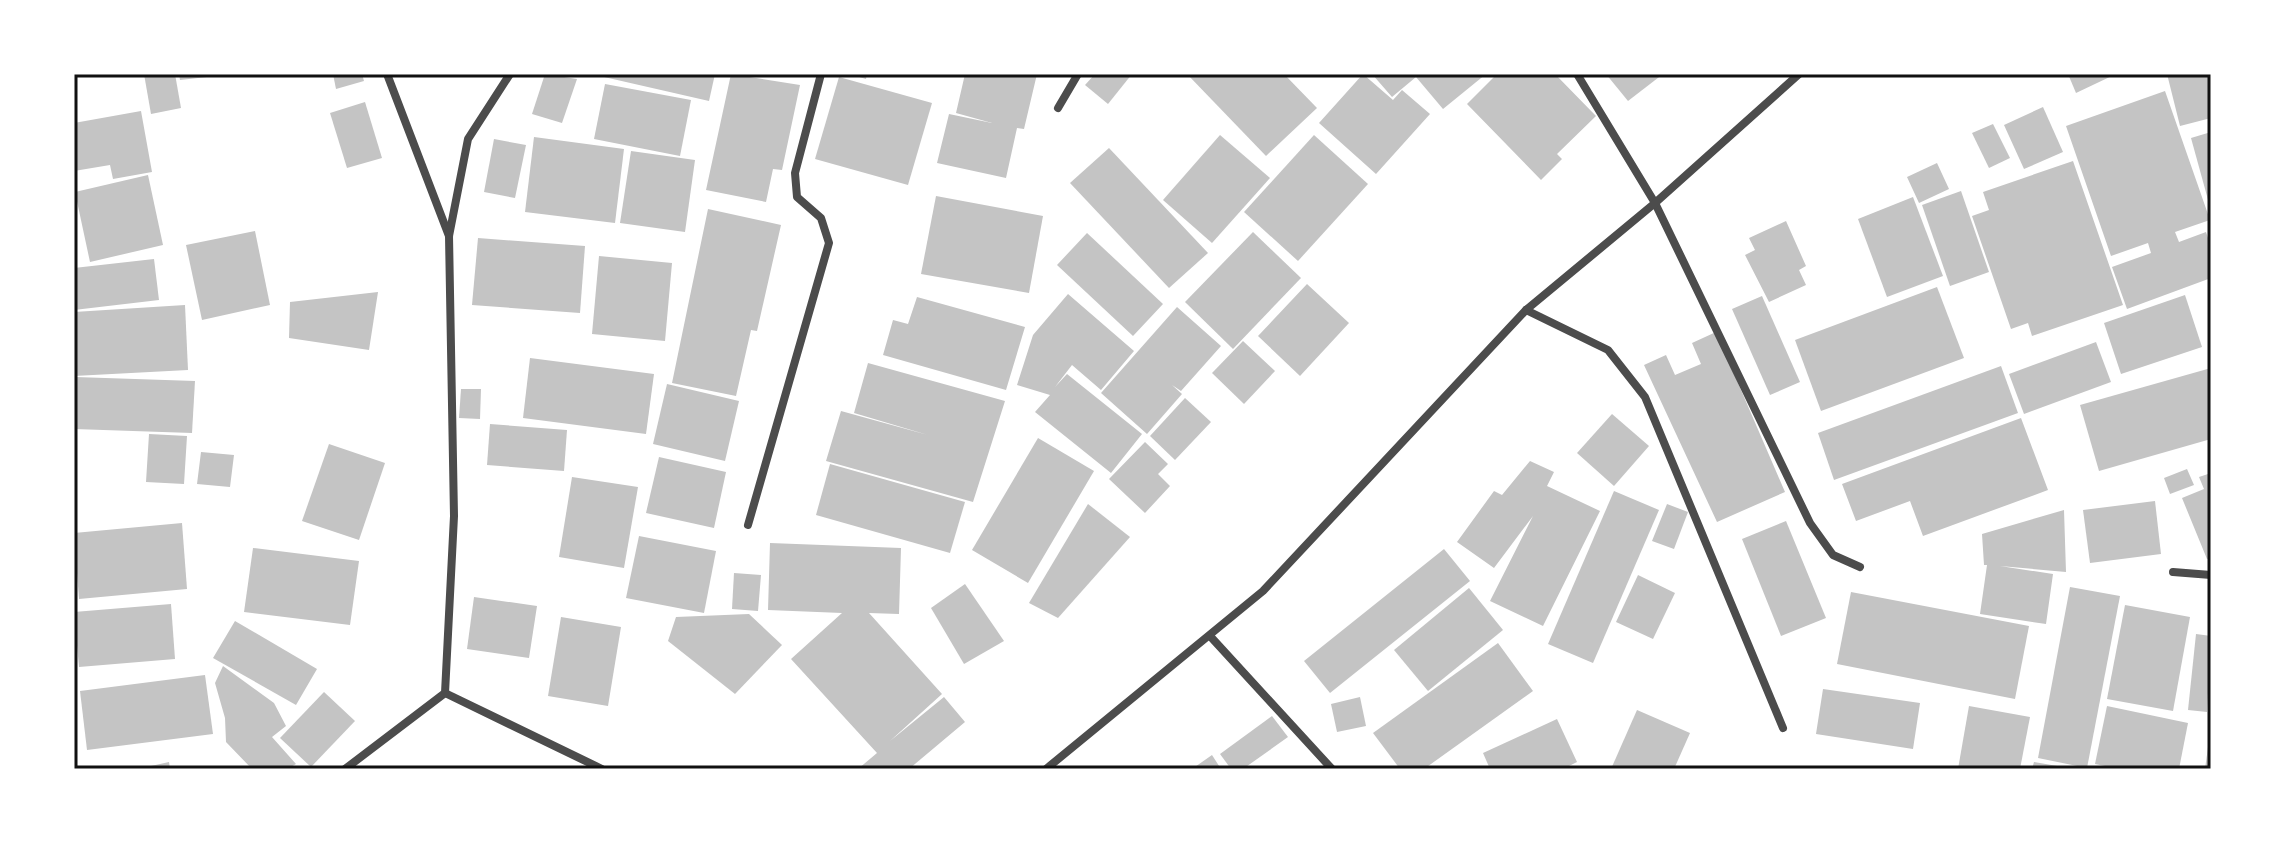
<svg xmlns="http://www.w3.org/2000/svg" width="2285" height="843" font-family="'Crimson Pro',serif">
<rect width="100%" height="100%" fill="#fff"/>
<g fill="#c4c4c4">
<polygon points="144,74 175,74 181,108 151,114"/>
<polygon points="179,74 216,74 216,76 180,80"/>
<polygon points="333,74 362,74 364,81 336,89"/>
<polygon points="545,74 577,79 562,123 532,114"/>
<polygon points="591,74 715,74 709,101"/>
<polygon points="731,74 800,85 782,170 773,169 766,202 706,190"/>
<polygon points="849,74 867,74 866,79"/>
<polygon points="965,74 1037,74 1024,129 1017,128 1006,178 937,163 949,114 992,123 956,113"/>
<polygon points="1095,74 1132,74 1108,104 1085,85"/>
<polygon points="1187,74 1284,74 1317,108 1266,156"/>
<polygon points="1363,74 1393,100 1402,90 1430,114 1376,174 1319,123"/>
<polygon points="1372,74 1486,74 1443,109 1416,77 1392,97"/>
<polygon points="1497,74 1555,74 1596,116 1557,154 1562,159 1541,180 1467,104"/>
<polygon points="1606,74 1663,74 1628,101"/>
<polygon points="2068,74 2116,74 2076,93"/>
<polygon points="2167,74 2211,74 2211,118 2180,126"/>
<polygon points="839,77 932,103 908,185 815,159"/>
<polygon points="605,84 691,100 680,156 594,139"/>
<polygon points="2165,91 2210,220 2175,232 2179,242 2206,232 2211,247 2211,278 2127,309 2112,267 2151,253 2148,243 2111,256 2066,126"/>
<polygon points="365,102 382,158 347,168 330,113"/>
<polygon points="2043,107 2063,152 2024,169 2004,125"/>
<polygon points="141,111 152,172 113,179 110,165 74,171 74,123"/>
<polygon points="1993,124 2010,158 1989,168 1972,133"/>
<polygon points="2211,132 2211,206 2210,207 2191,138"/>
<polygon points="1220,135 1270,178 1212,243 1163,200"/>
<polygon points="1314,135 1368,184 1298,261 1244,212"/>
<polygon points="534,137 624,149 615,223 525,212"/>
<polygon points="494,139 526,145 515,198 484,192"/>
<polygon points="1109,148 1208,253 1169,288 1070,183"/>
<polygon points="631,151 695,160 685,232 620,223"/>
<polygon points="2073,161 2123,305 2032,336 2028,323 2011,329 1972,216 1989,210 1983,192"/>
<polygon points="1937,163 1949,189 1919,203 1907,177"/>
<polygon points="148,175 163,245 90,262 75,192"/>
<polygon points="1961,191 1989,272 1950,286 1922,205"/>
<polygon points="936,196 1043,216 1029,293 921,274"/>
<polygon points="1913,197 1943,276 1887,297 1858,219"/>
<polygon points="708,209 781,225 757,331 751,330 736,396 672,383"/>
<polygon points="1786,221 1806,266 1799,270 1806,285 1769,302 1745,255 1755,250 1749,238"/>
<polygon points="255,231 270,305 202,320 186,245"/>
<polygon points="1253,232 1301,278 1233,349 1185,302"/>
<polygon points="1087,233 1163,304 1133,336 1057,265"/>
<polygon points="478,238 585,246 580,313 472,305"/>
<polygon points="599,256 672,263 665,341 592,334"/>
<polygon points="154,259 159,300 74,310 74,268"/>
<polygon points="1307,284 1349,323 1300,376 1258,336"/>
<polygon points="1937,287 1964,358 1821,411 1795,340"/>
<polygon points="378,292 369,350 289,338 290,302"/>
<polygon points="1068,294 1134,351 1101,390 1072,365 1055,387 1067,374 1142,434 1111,473 1035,412 1050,395 1017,385 1033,335"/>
<polygon points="2185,295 2202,347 2121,374 2104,323"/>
<polygon points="1762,296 1800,382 1770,395 1732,309"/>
<polygon points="917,297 1025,327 1006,390 883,355 893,320 908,324"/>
<polygon points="185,305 188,370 74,376 74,312"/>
<polygon points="1177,307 1221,346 1181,391 1172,385 1182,394 1147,434 1101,393"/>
<polygon points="1716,332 1785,492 1717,522 1644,365 1666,355 1675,375 1701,364 1692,343"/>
<polygon points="1243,341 1275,371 1244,404 1212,373"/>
<polygon points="2096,342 2111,382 2024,414 2009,374"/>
<polygon points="530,358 654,374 646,434 523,418"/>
<polygon points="868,363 1005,401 973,502 826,461 841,411 928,435 854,413"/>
<polygon points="2001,366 2018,413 1834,480 1818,433"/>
<polygon points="2211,368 2211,439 2099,471 2080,405"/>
<polygon points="75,377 195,381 192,433 74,429"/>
<polygon points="667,384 739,401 725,461 653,444"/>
<polygon points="461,389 481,389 480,419 459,418"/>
<polygon points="1185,398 1211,422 1175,460 1150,436"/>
<polygon points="1612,414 1649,446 1614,486 1577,453"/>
<polygon points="2021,418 2048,490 1923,536 1910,501 1856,521 1842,484"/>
<polygon points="490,424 567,430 564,471 487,465"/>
<polygon points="149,434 187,436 184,484 146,482"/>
<polygon points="1038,438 1094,471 1028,583 972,550"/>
<polygon points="1145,442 1168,464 1158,474 1170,486 1145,513 1109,479"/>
<polygon points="329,444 385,463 359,540 302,521"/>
<polygon points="201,452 234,455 230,487 197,484"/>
<polygon points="659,457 726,472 714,528 646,513"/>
<polygon points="1530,461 1554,472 1547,486 1600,511 1543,626 1490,601 1533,516 1494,568 1457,542 1494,491 1502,495"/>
<polygon points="830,464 965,502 950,553 816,515"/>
<polygon points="2187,469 2194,485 2170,494 2164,478"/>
<polygon points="2211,473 2211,558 2207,559 2182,498 2204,489 2199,477"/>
<polygon points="572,477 638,487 624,568 559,557"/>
<polygon points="1614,491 1659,510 1593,663 1548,644"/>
<polygon points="2155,501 2161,554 2090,563 2083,510"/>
<polygon points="1088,504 1130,537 1058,618 1029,603"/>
<polygon points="1667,504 1688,512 1674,549 1652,541"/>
<polygon points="2064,510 2066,572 2000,566 2053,574 2046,624 1980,614 1987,565 1984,565 1982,534"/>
<polygon points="1786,521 1826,618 1781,636 1742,539"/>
<polygon points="182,523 187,589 79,599 74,533"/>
<polygon points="639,536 716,551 704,613 626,598"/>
<polygon points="770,543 901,548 899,614 869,613 942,694 890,741 944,697 965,722 909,769 858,769 877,753 791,659 842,613 768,610"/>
<polygon points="253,548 359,561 350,625 244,612"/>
<polygon points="1444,549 1470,581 1330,693 1304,661"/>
<polygon points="734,573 761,575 758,611 732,609"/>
<polygon points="1638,575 1675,593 1653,639 1616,622"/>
<polygon points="965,584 1004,641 964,664 931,608"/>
<polygon points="2070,587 2120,596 2087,768 2038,758"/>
<polygon points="1469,588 1503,630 1428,691 1394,650"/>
<polygon points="1851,592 2029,626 2015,699 1837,664"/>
<polygon points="474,597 537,606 529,658 467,649"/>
<polygon points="171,604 175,659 79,667 74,612"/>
<polygon points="2125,605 2190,617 2173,711 2107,699"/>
<polygon points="749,614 782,645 735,694 668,641 676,617"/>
<polygon points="561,617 621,627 608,706 548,696"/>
<polygon points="235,621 317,669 296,705 213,658"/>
<polygon points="2196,634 2211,636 2207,712 2188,710"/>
<polygon points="1498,643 1533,691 1424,769 1400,769 1373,733"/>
<polygon points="223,666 274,703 286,726 272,737 296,764 287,769 252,769 226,742 225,718 215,683"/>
<polygon points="205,675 213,734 87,750 80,691"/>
<polygon points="1823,689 1920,703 1913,749 1816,734"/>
<polygon points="324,692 355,721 311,767 280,738"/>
<polygon points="1360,697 1366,726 1337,732 1331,704"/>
<polygon points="1969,706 2030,717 2020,769 1958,769"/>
<polygon points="2107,706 2188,723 2179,769 2120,769 2095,764"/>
<polygon points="1637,710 1690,733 1674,769 1611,769"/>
<polygon points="1272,716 1288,737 1243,769 1231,769 1220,754"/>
<polygon points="1557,719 1577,762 1563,769 1490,769 1483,753"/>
<polygon points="2209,740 2211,769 2205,769"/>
<polygon points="1212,755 1221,769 1192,769"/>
<polygon points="169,762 170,769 142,769 142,768"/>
<polygon points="2034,762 2063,767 2063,769 2032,769"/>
</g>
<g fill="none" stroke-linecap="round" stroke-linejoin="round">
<g stroke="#4c4c4c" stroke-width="8">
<polyline points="387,74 449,236"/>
<polyline points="1577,74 1655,203 1810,523 1833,555 1860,567"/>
<polyline points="1058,108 1078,74"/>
<polyline points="1526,310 1608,350 1645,397 1783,728"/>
<polyline points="748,525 829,243 821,218 797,197 795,173 821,74"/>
<polyline points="2173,572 2211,575"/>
<polyline points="1210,636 1332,769"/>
<polyline points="445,693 602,769"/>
<polyline points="345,769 445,693 454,516 449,236 468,139 510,74"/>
<polyline points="1046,769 1263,591 1526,310 1655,203 1799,74"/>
</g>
</g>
<rect width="2285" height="843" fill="none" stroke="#ffffff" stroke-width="152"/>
<rect x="76" y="76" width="2133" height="691" fill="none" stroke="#111" stroke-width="3"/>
</svg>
